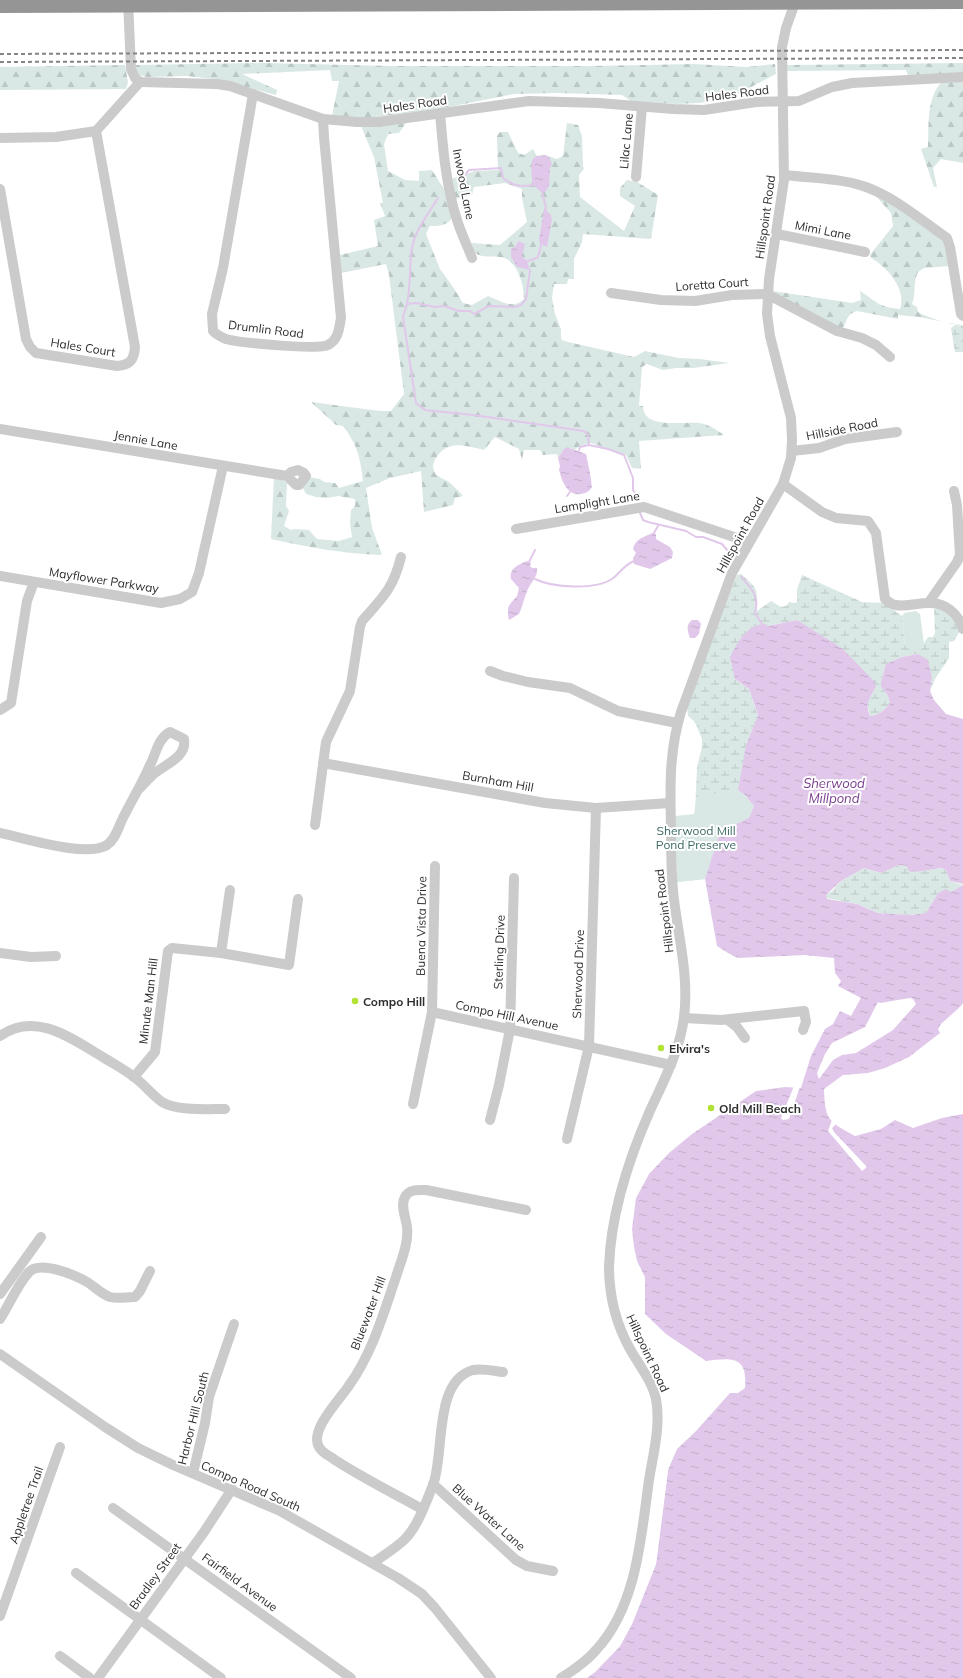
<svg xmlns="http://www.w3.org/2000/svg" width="963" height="1678" font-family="Mulish,sans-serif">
<defs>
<pattern id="forest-firs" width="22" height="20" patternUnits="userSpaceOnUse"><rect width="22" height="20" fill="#d9e8e5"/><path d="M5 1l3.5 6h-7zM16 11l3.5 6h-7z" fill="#bbc7c5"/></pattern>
<pattern id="wetland-marsh" width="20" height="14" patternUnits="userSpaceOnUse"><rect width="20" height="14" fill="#d9e8e5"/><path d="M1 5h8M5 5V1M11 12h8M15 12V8" fill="none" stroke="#bbc7c5"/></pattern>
<pattern id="water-ripples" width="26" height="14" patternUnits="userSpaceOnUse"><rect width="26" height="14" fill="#e1c8eb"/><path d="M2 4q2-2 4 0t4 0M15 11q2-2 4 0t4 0" fill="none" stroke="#c1acca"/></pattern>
</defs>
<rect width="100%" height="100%" fill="#fff"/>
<g fill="url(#forest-firs)">
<polygon points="263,63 392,66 592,66 694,64 746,67 775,64 776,74 734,96 700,103 675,104 631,101 622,95 557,93 514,94 444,108 361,119 332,116 339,81 332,81 330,70 242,74 277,90 276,95 214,79 187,76 147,77 139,75 136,70 136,65"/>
<polygon points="963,63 963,74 908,75 906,70 787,71 787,65"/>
<polygon points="125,65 128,82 126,89 0,90 0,67"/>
<path d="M943,81H963V163L941,159L933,168L937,187H934L921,149L928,147C929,126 926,96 943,81Z"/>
<path d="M406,123L399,133L388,134L384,144L388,171L405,180L419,181V171L432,170L444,189L452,218C446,226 439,226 430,226L426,234L440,269L453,287L463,303L472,305L488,296C501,301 513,310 524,299C524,286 518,262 504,258C491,254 486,260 473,252L472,243L500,245L527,222L522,198V189L505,183L474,187L472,195L455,199L451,179L475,171L498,170L497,136L500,132H508L518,153L524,155L533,149L537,156L545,155L557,159L563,156L567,123L578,125L582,136L583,166L584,169L579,175L580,197L624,231L635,206L620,196V188L627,180L637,182L658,195L651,239L583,234L582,242L574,259V279H568L567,284H554L552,298L555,314L561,329V339L564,341L634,357L645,351L679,358L700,359L729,363L693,368H676L663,370L647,364L642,367L639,406H643C643,430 684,421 699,423C708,424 717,430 724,435L639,441L641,469L632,468L626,455L591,443L580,446L574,450L571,448L563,450L558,458L557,454L543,455L540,450H524L522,460L519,449L495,437L484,450C464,446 449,439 436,458C433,462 432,468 435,473C438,478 446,479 450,483C455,487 459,492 463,496L455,498L453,505L424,512L421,471L390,478L366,488L372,528L382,555C344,554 308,547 271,539L274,477L281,479L287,483L286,506L289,511L284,526L291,530L295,529L309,530L317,539L339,541L352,537L350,523L351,510L355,506V499L338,496L328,498L316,497L306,494L301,484L308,477L320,479L324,482L335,483L339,488L363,481C360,457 358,446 343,426L336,425L311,402L380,411H391L404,394L389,275L386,264L341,273L340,255L378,246L374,220L385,216L380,203H383L374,157L361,126Z"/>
<path d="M874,194L892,203L945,241L950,266L924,268L918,272C913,282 916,294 912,304L917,307L918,312L921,314L943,322L963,325V326L920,317L898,315V319L857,311C845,314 848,323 841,330L789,304L773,291L852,303L861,300L860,291C877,302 878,307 900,309C907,289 887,267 871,258L870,255L893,226L891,213Z"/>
</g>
<g fill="url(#wetland-marsh)">
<polygon points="955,325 963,326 963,352 955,352 951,328"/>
<path d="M741,574C760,591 756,587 757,611L771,601L781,607L786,606L789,602L794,603L797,602V590L802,575L862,602L884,603L902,616L905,646L921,648L928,637H933L935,633L934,608C950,612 953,617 960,631L954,641L949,642V658L935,679L930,691L932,678L918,654L902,657L886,665L881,682L882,687L887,694L890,702C886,710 879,715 870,716C867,706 866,697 874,689L797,620L767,626L735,679L749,689L758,716L746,745L738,823L719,835L705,879L677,882L695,814L697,767L702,747V739L695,722L688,716L687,706L731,590L737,575Z"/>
<polygon points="899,865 907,866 917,872 941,868 946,870 950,881 963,885 951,892 938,893 926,913 911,915 878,913 857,904 826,898 826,895 832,891 841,881 864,868 881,873"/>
</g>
<g fill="#d9e8e5">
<polygon points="916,611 920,614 924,644 921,648 909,649 905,646 902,616 904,613"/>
<polygon points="738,790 745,795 754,806 750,818 738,823 719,835 705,879 677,882 675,816 694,814 697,796"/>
</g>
<g fill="url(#water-ripples)" fill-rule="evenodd">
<path d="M545,155L550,158L552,165L550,167L549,186L545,192H541L533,185C532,179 529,160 535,157C538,155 542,156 545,155Z"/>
<path d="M545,204H547C546,209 546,212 551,215L552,219L547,247L540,244L539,239Z"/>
<polygon points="518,241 525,244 522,256 527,261 530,270 517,267 511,257 511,249 515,247"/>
<path d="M567,447L586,454L590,473L592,487C589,492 586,493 581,494C567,496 562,481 559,470L560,466L558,458L563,450Z"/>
<path d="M652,533L656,534V539L670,547L673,552L672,558L650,569L634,564L633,558L636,553L633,549C635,539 644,537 652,533Z"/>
<path d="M527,561L531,563L530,566L532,568H537C538,577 531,582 528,589C524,597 523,606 519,614L509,620C506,605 509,606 517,596L519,588L511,579C509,568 518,565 527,561Z"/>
<path d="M692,620H698L701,624L699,634L695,638H690C688,632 685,625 692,620Z"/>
<path d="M797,620L843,649L874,681L876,686C871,698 864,701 870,716C879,715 886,710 890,702L887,694L881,687V682L886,664L902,657L918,654L928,660L932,678L930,691L934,700L946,714L963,719V884L950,881L946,870L941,868L917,872L915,871L911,872L908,870L907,866L899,865L881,873L864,868L841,881L826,895L827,899L857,904L878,913L911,915L926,913L938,893L946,889L951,892L963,885V1003L961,1006L941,1024L938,1029L940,1033L909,1057L885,1068L868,1073L843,1075L824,1089C825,1120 828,1121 855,1136L881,1129L895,1120L913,1128L942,1118L963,1114V1678H587L595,1672L620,1646L632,1624L656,1564L668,1470L677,1449L696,1431L730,1393H738L745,1388C748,1355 731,1358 706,1361L666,1334L645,1314V1277L637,1261L634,1247L632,1229L636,1198L649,1174L669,1153L692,1134L756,1091L785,1087L801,1088L811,1056L825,1029L833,1024L840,1011L851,1016L861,998L838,986L841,981L835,973L834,958L805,955L738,958L728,953L717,946L705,879L719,835L738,823L749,818L754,806L745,795L738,790L746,745L758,715L749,689L735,679L730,657C738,642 746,625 765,624L768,626ZM910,998L913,999L916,1004L893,1030L856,1053L842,1055L833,1060L819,1079L817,1073L825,1054L832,1043L865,1027L878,1002L880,1003Z"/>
</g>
<g fill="#fff">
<polygon points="803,1078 789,1119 783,1120 781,1118 794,1086 800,1086"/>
<polygon points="832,1120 836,1124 832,1128 834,1132 867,1167 862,1171 828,1131"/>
<polygon points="668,1470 656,1564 632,1624 620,1646 595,1672 585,1678 618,1645 630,1623 645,1588 654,1563 665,1473"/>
</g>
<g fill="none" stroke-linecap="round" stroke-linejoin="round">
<g stroke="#e1c8eb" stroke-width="2">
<path d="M463,177L469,170L501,168L503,178C513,186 521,187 533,185"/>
<polyline points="542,192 545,204"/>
<path d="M527,261C541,258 538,257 541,245"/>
<polyline points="530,270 526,299 521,305 514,307 489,306 474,314 470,311 459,311 444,306 435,307 416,303 407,304 403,317 416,403 425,410 473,415 584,431 588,435 589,445 608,449 624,455 633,478 633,490 635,493 638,501"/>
<path d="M407,304C411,285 409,267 412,248C415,230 429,213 438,198"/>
<polyline points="579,450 580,447 589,445"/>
<polyline points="567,496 570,492"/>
<polyline points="640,513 643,520 648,522 686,531 696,537 703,537 722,544 732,556"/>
<polyline points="654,533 658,526"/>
<polyline points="529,562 535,550"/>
<path d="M741,576C751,590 760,594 755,613L762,624"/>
<path d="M535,579C553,588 595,590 612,579C620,573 624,565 634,561"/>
</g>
<g stroke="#cbcbcb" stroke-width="10">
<polyline points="128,0 131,69 135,78 140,82 217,84 230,86 323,119 357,122 378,122 529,101 599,103 673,109 704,110 756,102 799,101 832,87 852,83 963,77"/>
<path d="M253,94L223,268L212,314L213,331C217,335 221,337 226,339C240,343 318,350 328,345C339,339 339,328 341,318L324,137L323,119"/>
<path d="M440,113C443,149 446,186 457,220C461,233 467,245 472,258"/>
<polyline points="0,138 56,137 96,131 140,82"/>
<path d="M784,175C811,178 841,178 866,187C896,198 921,220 947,238L950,247L961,314L963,316"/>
<polyline points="636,177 642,107"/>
<path d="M0,189L26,339L30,347L36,353L117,366C130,365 134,360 135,347L96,131"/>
<polyline points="777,234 865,252"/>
<polyline points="611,293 661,300 695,301 732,295 767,294 837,331 862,338 876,345 890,357"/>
<polyline points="0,429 287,476 296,485 299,485 306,476 304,473 298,470 291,472 287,476"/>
<polyline points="792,451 819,448 845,439 897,432"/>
<path d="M783,484L822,512L836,518L868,521L876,533L885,599C888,601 892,605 896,605C907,607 917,603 928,603C945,602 958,613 963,629"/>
<polyline points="516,529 644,507 749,542"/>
<polyline points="0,576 161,603 180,599 192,592 199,573 223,466"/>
<polyline points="929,602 957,562 960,555 957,505 954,491"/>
<polyline points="490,671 503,676 528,682 570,688 618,711 677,723"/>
<polyline points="0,710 11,703 27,601 34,582"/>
<polyline points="323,763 545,803 596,808 670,803"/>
<path d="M315,825L326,742L350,691L360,627L362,621C383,597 393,589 401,557"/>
<path d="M0,833C24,838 87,858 107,845C117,838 119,824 125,814C133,798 143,782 150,765C156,754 158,738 170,732L184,739C187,757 166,764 155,773C149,778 144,784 139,789"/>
<polyline points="0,953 31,957 56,956"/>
<polyline points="221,953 230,890"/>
<polyline points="432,1012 671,1065"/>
<polyline points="684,1018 721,1020 804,1011 806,1022 803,1030"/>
<polyline points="728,1020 737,1027 745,1038"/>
<path d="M0,1036C35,1011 71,1038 101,1056C112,1063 124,1069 134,1077C144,1084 152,1095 162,1102C177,1111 207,1109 225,1109"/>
<polyline points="134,1077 155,1052 168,951 172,948 221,953 289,965 298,899"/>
<polyline points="413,1104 432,1012 435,866"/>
<polyline points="490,1120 499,1085 510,1029 514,878"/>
<polyline points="567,1139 589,1046 596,808"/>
<polyline points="0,1294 41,1237"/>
<path d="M0,1319C10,1304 17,1285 29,1272C40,1260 75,1275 87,1282C94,1286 101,1294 110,1297C118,1299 126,1297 135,1297L140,1291L150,1271"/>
<polyline points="0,1354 105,1427 138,1448 173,1465 280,1511 398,1578 422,1594 435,1608 491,1678"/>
<polyline points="193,1473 205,1423 209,1397 234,1324"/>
<polyline points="433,1484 516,1560 527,1566 553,1571"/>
<polyline points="113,1508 351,1678"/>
<path d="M422,1509C393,1493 363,1478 335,1460C330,1456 322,1453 319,1447C309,1431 339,1400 348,1387C372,1354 383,1315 396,1277C401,1261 409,1243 407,1227C406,1218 400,1205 405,1197C409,1189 418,1190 426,1190L526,1210"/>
<path d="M373,1563C384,1555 396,1548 405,1539C418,1526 426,1502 433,1485C445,1453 433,1381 473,1370C482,1368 494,1371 503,1372"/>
<polyline points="76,1573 221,1678"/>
<polyline points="0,1616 60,1447"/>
<polyline points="60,1656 90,1678"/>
<polyline points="98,1678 204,1532 232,1489"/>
<path d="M561,1678C574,1670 587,1661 597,1649C637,1605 641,1537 649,1480C653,1455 661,1425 656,1399C652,1381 639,1365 630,1349C616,1324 609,1294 609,1266C611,1213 628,1161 649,1113C663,1082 680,1051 684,1017C689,978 679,939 674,900C671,876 671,852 671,828C670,788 669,751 681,712L732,573L783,484L791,458L792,440L791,418L770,336L767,314L769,279L784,180L782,47L786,28L796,0"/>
</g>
<polyline stroke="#959595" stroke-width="14" points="0,6 963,2"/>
<g stroke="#838383" stroke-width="2" stroke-dasharray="4 3" stroke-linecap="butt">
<polyline points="0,54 963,50"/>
<polyline points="0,62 963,58"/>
</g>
</g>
<g fill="#b2e233" stroke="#fff" stroke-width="1.5">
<circle cx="355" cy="1001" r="4"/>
<circle cx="661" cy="1048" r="4"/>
<circle cx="711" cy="1108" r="4"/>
</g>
<g text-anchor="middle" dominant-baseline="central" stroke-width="4" stroke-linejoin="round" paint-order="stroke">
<g font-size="12" fill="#2e2e2e" stroke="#fff">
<text transform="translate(737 93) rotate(-7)">Hales Road</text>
<text transform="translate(415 104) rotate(-8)">Hales Road</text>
<text transform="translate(626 141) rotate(-85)">Lilac Lane</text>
<text transform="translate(464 184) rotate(79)">Inwood Lane</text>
<text transform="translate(765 217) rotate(-82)">Hillspoint Road</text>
<text transform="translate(823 230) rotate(11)">Mimi Lane</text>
<text transform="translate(712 284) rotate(-4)">Loretta Court</text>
<text transform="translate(266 329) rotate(7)">Drumlin Road</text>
<text transform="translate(83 347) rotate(9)">Hales Court</text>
<text transform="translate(842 429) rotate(-11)">Hillside Road</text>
<text transform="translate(146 440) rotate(10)">Jennie Lane</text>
<text transform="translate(597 502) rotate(-9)">Lamplight Lane</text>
<text transform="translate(740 535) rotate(-61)">Hillspoint Road</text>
<text transform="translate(104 580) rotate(9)">Mayflower Parkway</text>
<text transform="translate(498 781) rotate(10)">Burnham Hill</text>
<text transform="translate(664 911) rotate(-97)">Hillspoint Road</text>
<text transform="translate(421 926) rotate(-89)">Buena Vista Drive</text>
<text transform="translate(499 952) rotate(-88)">Sterling Drive</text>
<text transform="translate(578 974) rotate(-88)">Sherwood Drive</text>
<text transform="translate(148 1001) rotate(-83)">Minute Man Hill</text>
<text transform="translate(507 1015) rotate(12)">Compo Hill Avenue</text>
<text transform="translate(368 1313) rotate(-69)">Bluewater Hill</text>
<text transform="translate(648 1353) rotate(65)">Hillspoint Road</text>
<text transform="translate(193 1418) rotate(-76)">Harbor Hill South</text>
<text transform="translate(251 1486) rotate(24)">Compo Road South</text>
<text transform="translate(26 1505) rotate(-71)">Appletree Trail</text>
<text transform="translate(489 1517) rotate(42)">Blue Water Lane</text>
<text transform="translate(155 1576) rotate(-54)">Bradley Street</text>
<text transform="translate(240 1582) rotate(36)">Fairfield Avenue</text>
</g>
<g font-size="12" fill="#3c6963" stroke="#fff">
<text x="696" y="830">Sherwood Mill<tspan x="696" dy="14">Pond Preserve</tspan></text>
</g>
<g font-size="12" font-weight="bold" fill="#2e2e2e" stroke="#fff" text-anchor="start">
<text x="363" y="1001">Compo Hill</text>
<text x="669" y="1048">Elvira's</text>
<text x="719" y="1108">Old Mill Beach</text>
</g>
<g font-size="13" font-style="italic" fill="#793d8e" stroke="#fff">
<text x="834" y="783">Sherwood<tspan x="834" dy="15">Millpond</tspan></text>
</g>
</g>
</svg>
